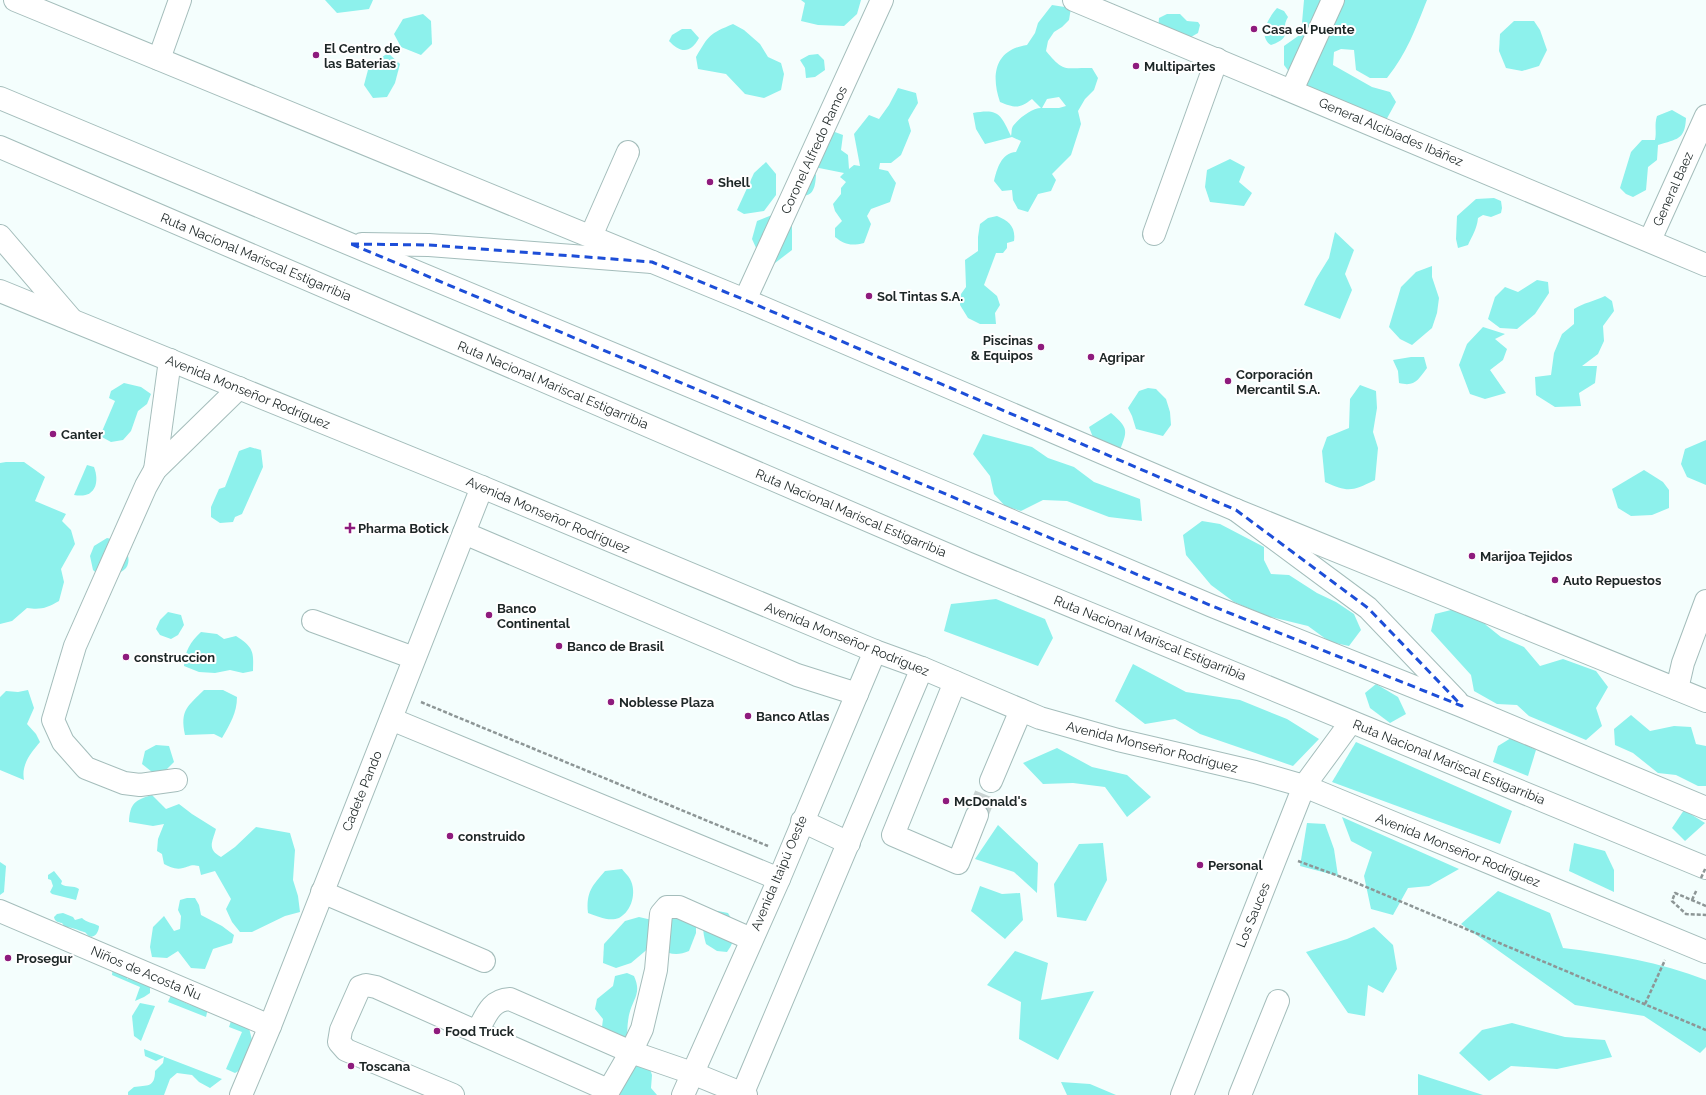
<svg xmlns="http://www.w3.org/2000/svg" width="1706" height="1095" font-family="Raleway,sans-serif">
<rect width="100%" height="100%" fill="#f4fefd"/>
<g fill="#8df1ec" fill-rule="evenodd">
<polygon points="325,0 373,0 369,9 337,13"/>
<polygon points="801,0 861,0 857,14 844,26 818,25 801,21 805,3"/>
<path d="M1304,0H1427C1415,30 1407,53 1387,78H1370L1356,70L1354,50L1341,49L1334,52L1333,65L1372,87L1390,92L1396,102L1385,122L1330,106L1290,73L1284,65V46L1301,34Z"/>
<path d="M1052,5L1071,8L1069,20L1062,27L1054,32L1048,41L1046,51C1065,74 1064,67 1092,68L1098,78L1094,90L1085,99L1078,111L1081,124L1071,155L1052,174L1056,180L1051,191L1038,194L1028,212L1018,209L1013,200L1012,190L1002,191L994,181C997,169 1001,153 1016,152L1021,141L1012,137L985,144L976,129L973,113C999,108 1001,115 1011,136C1012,133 1011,129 1013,126C1018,119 1032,108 1041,108L1032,99C1019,109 1015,108 1000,102C991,76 994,50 1027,45L1035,33L1038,23ZM1059,97L1066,106L1059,108H1042L1047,99Z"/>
<path d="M1277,8L1284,11L1288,17C1279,31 1295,36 1271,45C1257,36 1269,17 1277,8Z"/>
<polygon points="423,14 431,21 432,44 421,55 401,47 394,34 403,19"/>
<polygon points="1167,14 1180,14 1187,21 1198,22 1200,25 1198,33 1191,37 1158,30 1159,18"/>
<polygon points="1514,21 1534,21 1540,30 1547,50 1539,66 1522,71 1506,68 1499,51 1500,34"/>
<path d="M733,24L744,30L760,44L768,57L781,63L784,74L781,90L764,98L745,94L726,74L698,69L696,57C709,35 709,34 733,24Z"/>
<path d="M682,29H691L699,38C691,53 681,54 669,41L672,35Z"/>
<polygon points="388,53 400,64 395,83 387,97 373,98 364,85 369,66"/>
<polygon points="818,54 824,60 825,70 815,77 806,78 805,68 800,60 809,55"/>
<path d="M898,88L916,93L918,103L908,120L911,131L901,155L891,163H880L879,169L888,171L896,183L890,202L871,209L867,216L871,224L864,243C851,246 845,245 835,237V228L842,221L835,211L833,204L841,194V188L846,182L840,177L844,173L819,168H810L816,175C815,193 811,198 793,195L789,190L794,174L809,168L803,159L804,145L824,128L843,135L841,150L848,155L849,169L854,165L860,166L854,134L869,115L879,119L889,105Z"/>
<path d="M1672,110L1686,118C1685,140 1677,139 1658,145L1657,160L1648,167L1646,190L1633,197L1626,194L1620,188L1631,152L1642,140H1655C1657,132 1654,125 1657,116Z"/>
<polygon points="1230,159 1245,167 1239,182 1252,193 1244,206 1210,202 1205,187 1207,170"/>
<polygon points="766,162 776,174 776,195 764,211 744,214 737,210 754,173"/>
<path d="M1494,198L1501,201L1502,208L1501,213L1491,217L1483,215L1478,218C1477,229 1472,236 1468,245L1458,248L1456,239L1457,216L1476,199Z"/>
<polygon points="777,213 792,223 792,250 775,263 762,261 752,239 757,221"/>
<path d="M997,216C1009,221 1016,227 1014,241L1007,243V248L1003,253H996L984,285L997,296L1000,305L995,313L996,324H980L968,318L960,305L961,294L966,287L965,260L978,251V237L980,224L988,218Z"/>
<polygon points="1335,232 1354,250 1345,274 1352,290 1340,319 1304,305 1316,279 1329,258"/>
<polygon points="1432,266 1432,277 1439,298 1437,313 1432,328 1412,345 1400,339 1389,327 1401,287 1416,272"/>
<polygon points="1537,280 1548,282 1549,293 1535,314 1517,329 1500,328 1488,319 1495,297 1505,287 1518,292"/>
<path d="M1605,296L1612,301L1614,311L1603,326L1604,341L1598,354L1582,366H1597L1595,383L1579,393L1581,406L1555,407L1536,395L1535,377L1551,375L1554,353L1562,334L1574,324V309C1583,303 1595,301 1605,296Z"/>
<polygon points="1483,327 1505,334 1495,339 1507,349 1503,360 1490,370 1506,393 1485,399 1470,394 1459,365 1467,344"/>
<path d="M1411,357H1424L1427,368C1418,380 1415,387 1399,383L1398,371L1393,360Z"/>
<polygon points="124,383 141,387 151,394 147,404 138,411 131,431 123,440 111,442 100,436 115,401 109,398 111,391"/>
<path d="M1360,385L1376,391L1377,408L1373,432L1378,448L1375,480C1351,492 1348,492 1325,482L1322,451L1327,437L1349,428L1350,399Z"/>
<polygon points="1148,388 1156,389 1166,399 1170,412 1171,425 1163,436 1136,429 1132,416 1128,408 1139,391"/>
<path d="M1111,413C1130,429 1127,431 1119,453L1094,440L1089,427Z"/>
<polygon points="983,434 1032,447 1048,458 1074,467 1094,482 1140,499 1142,521 1109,517 1067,501 1043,500 1021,511 1005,506 994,494 990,476 973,454"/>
<polygon points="1706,440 1706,485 1687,477 1681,464 1685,449"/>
<polygon points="250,447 261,450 263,467 242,514 235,517 233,522 220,523 211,517 211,507 219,489 225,487 239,451"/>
<path d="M6,462H24L45,477L35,501L66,514L62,521L71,530L75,544L61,569L64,582L59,601C47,608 41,610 27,608L12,621L0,624V463Z"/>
<path d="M87,465L94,467C100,483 95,499 74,495Z"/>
<polygon points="1644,470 1663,482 1669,490 1669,508 1652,515 1631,516 1618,508 1612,489"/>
<polygon points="1202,521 1220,524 1264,547 1264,560 1271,574 1289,575 1317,593 1336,602 1354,614 1361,630 1349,646 1330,642 1308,626 1267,616 1234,602 1211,585 1186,555 1183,535"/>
<path d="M107,538C118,540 135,554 126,568C121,574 110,576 103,579L93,570L90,556L94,546Z"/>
<polygon points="996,599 1045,619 1053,638 1038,666 944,631 951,604"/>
<polygon points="1471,605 1486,625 1501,637 1524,647 1540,666 1563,659 1596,671 1608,687 1596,708 1602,726 1586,740 1529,716 1517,705 1497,704 1474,691 1471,675 1431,631 1435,614"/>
<polygon points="168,612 181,615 184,625 178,635 171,639 160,635 156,629 160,620"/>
<path d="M201,632L217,634L224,639L236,636C253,647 254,651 253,671L243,673L230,670L215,673L199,672L184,666C185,651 190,642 201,632Z"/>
<polygon points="1133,664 1186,692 1240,700 1287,719 1319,739 1293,766 1200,734 1175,719 1145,724 1115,701"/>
<polygon points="1376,684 1398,697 1406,714 1390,723 1370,708 1365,693"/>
<path d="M28,690L34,708L27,724L36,734L40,742C31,753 21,764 24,780L0,770V697L6,691L18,692Z"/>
<path d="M204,690H223L237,697C237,713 230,724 222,738L214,734L185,735C180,710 187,707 204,690Z"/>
<polygon points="1631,715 1650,731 1674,726 1691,727 1696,744 1706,746 1706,786 1698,786 1676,775 1658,773 1633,753 1615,745 1614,729"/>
<polygon points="1511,738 1536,750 1528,776 1493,762 1498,746"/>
<polygon points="1356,742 1512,811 1500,844 1332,782"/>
<polygon points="156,745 169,746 174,762 163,773 152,772 142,764 145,751"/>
<polygon points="1057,748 1092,767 1127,775 1151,797 1127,817 1105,787 1073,783 1043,784 1023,763"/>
<path d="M152,795L166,809L179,804L192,814L216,829C212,843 207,849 221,857L235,847L256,827L290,833L295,850L293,880L298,896L300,912L285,916L252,932H240L232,922L226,909L231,899L215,871L201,875L199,866C190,864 191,866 183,868C176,870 170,867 164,864L162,854L157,851L158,839L164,824L153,826L129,822C130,803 135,800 152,795Z"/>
<polygon points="1684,810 1705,823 1685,841 1672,828"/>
<polygon points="1342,817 1459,869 1429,886 1408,888 1393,915 1371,909 1364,876 1372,852 1351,841"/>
<polygon points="1307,823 1325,824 1334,849 1338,876 1300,866"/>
<polygon points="998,825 1038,863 1037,893 1014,872 975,859"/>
<polygon points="1103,843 1107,880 1086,921 1057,917 1054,884 1079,844"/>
<polygon points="1574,843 1605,851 1614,870 1614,892 1569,871"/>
<polygon points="0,862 6,866 4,892 0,895"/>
<path d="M622,869C624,872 628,875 630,879C637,892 632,911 619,918C609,922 597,916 588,913C586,892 592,886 605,871Z"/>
<path d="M54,871L62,881L61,884C67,888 73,885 79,889L76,900L52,894L50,892L53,886L51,880L48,879V875Z"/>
<polygon points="980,886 1002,894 1020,893 1023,920 1005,939 971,911"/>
<path d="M1498,891L1550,913L1563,948C1611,954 1660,962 1706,980V1047L1700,1053L1644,1016L1575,1005L1461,924Z"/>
<polygon points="187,898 195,898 199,905 201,915 222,926 234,935 232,943 213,949 205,969 191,968 178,951 167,958 152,957 150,947 153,927 164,916 174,931 180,929 181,916 178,910 180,900"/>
<path d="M718,911L728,913C737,927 737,938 727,952L717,951L706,944C701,926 702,921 718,911Z"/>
<path d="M63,913L73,917L75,920L82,918C85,922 94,923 99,926C99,931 95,939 89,936C87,935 86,932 84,932C78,930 71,927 65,927L62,923C58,922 55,922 54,917L57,914Z"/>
<path d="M681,915L696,925V933L689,951C678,956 670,954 659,950L667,919Z"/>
<polygon points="639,917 652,920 650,947 631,963 616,968 603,963 604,944 625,921"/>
<polygon points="1374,927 1393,945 1397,969 1383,993 1368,985 1365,1016 1348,1013 1306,952 1347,939"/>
<polygon points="1015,951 1048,963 1041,1000 1094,991 1058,1060 1019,1039 1021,1002 987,985"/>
<polygon points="113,967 127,972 127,979 131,977 150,983 150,993 144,997 135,1001 140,987 112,975"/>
<path d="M627,973L634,976C642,994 633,998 629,1015C627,1025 627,1035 628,1046L646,1057L652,1075L651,1088L657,1095H611L628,1057L602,1027L603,1019L595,1009L597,999L613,986L615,976Z"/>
<path d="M171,995H182L184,1002C192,1007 199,1005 208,1008L206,1017L168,1002Z"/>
<polygon points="140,1003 155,1006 141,1041 134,1036 132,1016"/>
<polygon points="231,1021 249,1028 252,1040 242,1069 235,1073 226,1069 242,1032 229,1027"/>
<polygon points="1512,1023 1565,1037 1605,1040 1612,1057 1557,1069 1511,1066 1489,1081 1459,1053 1482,1030"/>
<path d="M144,1049L222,1079L210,1088L199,1082L192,1075L177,1073L170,1079L164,1095H128V1092L134,1087C147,1085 155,1088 155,1071L163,1063L164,1057L156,1061L145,1056Z"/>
<polygon points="1418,1074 1483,1095 1418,1095"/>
<polygon points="1061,1082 1090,1084 1116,1095 1067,1095"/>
</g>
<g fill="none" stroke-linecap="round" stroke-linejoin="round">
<polyline stroke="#c9d3d2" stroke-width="22" stroke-dasharray="22 11" stroke-linecap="butt" points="977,815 991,781"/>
<defs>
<g id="minor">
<polyline points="15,0 745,300 1236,510 1706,701"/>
<polyline points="1074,0 1706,265"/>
<polyline points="159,59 180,0"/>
<polyline points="1292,90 1333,0"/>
<polyline points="1154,234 1217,59"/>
<polyline points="591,236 628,152"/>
<polyline points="1650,240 1706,116"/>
<polyline points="0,291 482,487 875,651 922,668 1040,718 1118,740 1255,772 1304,786 1706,952"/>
<polyline points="745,300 882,0"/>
<polyline points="155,470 170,360"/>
<polyline points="464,533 797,675 857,694"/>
<polyline points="313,621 414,658"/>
<polyline points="955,682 893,835 958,863 977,815"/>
<polyline points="1677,689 1683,663 1706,601"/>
<polyline points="391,719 779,879"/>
<polyline points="176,780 140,785 124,783 86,768 63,742 53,720 75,646 146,486 155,470 239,388"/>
<polyline points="991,781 1021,710"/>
<polyline points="802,821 849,843"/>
<polyline points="322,892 484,961"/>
<polyline points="0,911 270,1026"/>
<polyline points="477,1032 608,1090"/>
<polyline points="241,1095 270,1026 482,487"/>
<path d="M453,1095L346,1050L339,1042L341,1030L360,987L366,985L376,987L477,1032C486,1016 490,1000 510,999L631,1052L692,1073L746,1095"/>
<polyline points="606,1095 631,1052 642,1029 656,970 661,914 667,907 679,907 751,939"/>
<polyline points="683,1095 779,879 875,651"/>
<polyline points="742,1095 922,668"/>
<polyline points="1182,1095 1304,786 1351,722"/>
<polyline points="1240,1095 1278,1001"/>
</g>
<g id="highway">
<polyline points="0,98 965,501 1212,606 1462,706 1706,808"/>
<polyline points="0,147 967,563 1706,868"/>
<polyline points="0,236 72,320"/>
<polyline points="362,244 429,245 652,262"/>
<polyline points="1236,510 1368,608 1457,701"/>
</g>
</defs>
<use href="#minor" stroke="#a4bdbb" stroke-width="24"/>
<use href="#highway" stroke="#a4bdbb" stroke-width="24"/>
<g stroke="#8d9696" stroke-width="2.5" stroke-dasharray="4 2" stroke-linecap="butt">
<polyline points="421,702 768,846"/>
<polyline points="1298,861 1352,881 1706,1030"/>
<polyline points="1692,900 1697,889"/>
<polyline points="1706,906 1675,893 1672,901 1686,914 1706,915"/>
<polyline points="1645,1004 1665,960"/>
</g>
<use href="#minor" stroke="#fff" stroke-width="22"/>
<use href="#highway" stroke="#fff" stroke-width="22"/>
<polyline stroke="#8d9696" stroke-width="2.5" stroke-dasharray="4 2" stroke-linecap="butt" points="1701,878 1706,867"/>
</g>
<path fill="none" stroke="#1d4ed8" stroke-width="3" stroke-dasharray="8 5" stroke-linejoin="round" d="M351,244L429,245L652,262L745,300L1236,510L1368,608L1462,706L1212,606Z"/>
<g fill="#8e1b7d" stroke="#fff" stroke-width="1.5">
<circle cx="1254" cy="29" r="4"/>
<circle cx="316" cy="55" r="4"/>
<circle cx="1136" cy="66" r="4"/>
<circle cx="710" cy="182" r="4"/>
<circle cx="869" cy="296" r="4"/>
<circle cx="1041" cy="347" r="4"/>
<circle cx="1091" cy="357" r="4"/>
<circle cx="1228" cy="381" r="4"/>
<circle cx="53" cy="434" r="4"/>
<path d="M348 522h4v4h4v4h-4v4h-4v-4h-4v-4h4z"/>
<circle cx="1472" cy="556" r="4"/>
<circle cx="1555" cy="580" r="4"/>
<circle cx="489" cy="615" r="4"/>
<circle cx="559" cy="646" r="4"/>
<circle cx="126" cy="657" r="4"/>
<circle cx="611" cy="702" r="4"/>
<circle cx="748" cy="716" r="4"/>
<circle cx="946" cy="801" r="4"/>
<circle cx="450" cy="836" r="4"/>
<circle cx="1200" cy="865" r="4"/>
<circle cx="8" cy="958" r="4"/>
<circle cx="437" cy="1031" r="4"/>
<circle cx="351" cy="1066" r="4"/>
</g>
<g text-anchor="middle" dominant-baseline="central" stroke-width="4" stroke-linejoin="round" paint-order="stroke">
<g font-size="13" font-weight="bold" fill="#1d2626" stroke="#fff" text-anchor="start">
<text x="1262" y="29">Casa el Puente</text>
<text x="324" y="48">El Centro de<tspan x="324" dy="15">las Baterias</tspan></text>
<text x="1144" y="66">Multipartes</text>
<text x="718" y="182">Shell</text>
<text x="877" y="296">Sol Tintas S.A.</text>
<text x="1033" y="340" text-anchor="end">Piscinas<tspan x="1033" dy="15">&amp; Equipos</tspan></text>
<text x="1099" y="357">Agripar</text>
<text x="1236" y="374">Corporación<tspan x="1236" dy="15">Mercantil S.A.</tspan></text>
<text x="61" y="434">Canter</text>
<text x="358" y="528">Pharma Botick</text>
<text x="1480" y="556">Marijoa Tejidos</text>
<text x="1563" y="580">Auto Repuestos</text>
<text x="497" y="608">Banco<tspan x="497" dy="15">Continental</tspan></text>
<text x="567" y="646">Banco de Brasil</text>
<text x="134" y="657">construccion</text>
<text x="619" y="702">Noblesse Plaza</text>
<text x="756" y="716">Banco Atlas</text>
<text x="954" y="801">McDonald's</text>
<text x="458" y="836">construido</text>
<text x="1208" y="865">Personal</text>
<text x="16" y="958">Prosegur</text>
<text x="445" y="1031">Food Truck</text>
<text x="359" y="1066">Toscana</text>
</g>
<g font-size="13" fill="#1d2626" stroke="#fff">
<text transform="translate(1391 132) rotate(23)">General Alcibíades Ibáñez</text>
<text transform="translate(814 150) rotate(-65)">Coronel Alfredo Ramos</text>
<text transform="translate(1673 189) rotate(-66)">General Baez</text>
<text transform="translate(256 257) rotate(23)">Ruta Nacional Mariscal Estigarribia</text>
<text transform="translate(553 385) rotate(23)">Ruta Nacional Mariscal Estigarribia</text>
<text transform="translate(248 392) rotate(22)">Avenida Monseñor Rodríguez</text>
<text transform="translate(851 513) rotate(23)">Ruta Nacional Mariscal Estigarribia</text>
<text transform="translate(548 515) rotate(23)">Avenida Monseñor Rodríguez</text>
<text transform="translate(1150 638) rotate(22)">Ruta Nacional Mariscal Estigarribia</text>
<text transform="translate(847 639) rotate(22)">Avenida Monseñor Rodríguez</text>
<text transform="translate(1152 747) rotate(14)">Avenida Monseñor Rodríguez</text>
<text transform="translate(1449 762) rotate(22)">Ruta Nacional Mariscal Estigarribia</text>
<text transform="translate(362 791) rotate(-68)">Cadete Pando</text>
<text transform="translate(1458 850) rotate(22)">Avenida Monseñor Rodríguez</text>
<text transform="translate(779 873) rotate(-67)">Avenida Itaipú Oeste</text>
<text transform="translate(1253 915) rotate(-68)">Los Sauces</text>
<text transform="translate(146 973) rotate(23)">Niños de Acosta Ñu</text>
</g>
</g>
</svg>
